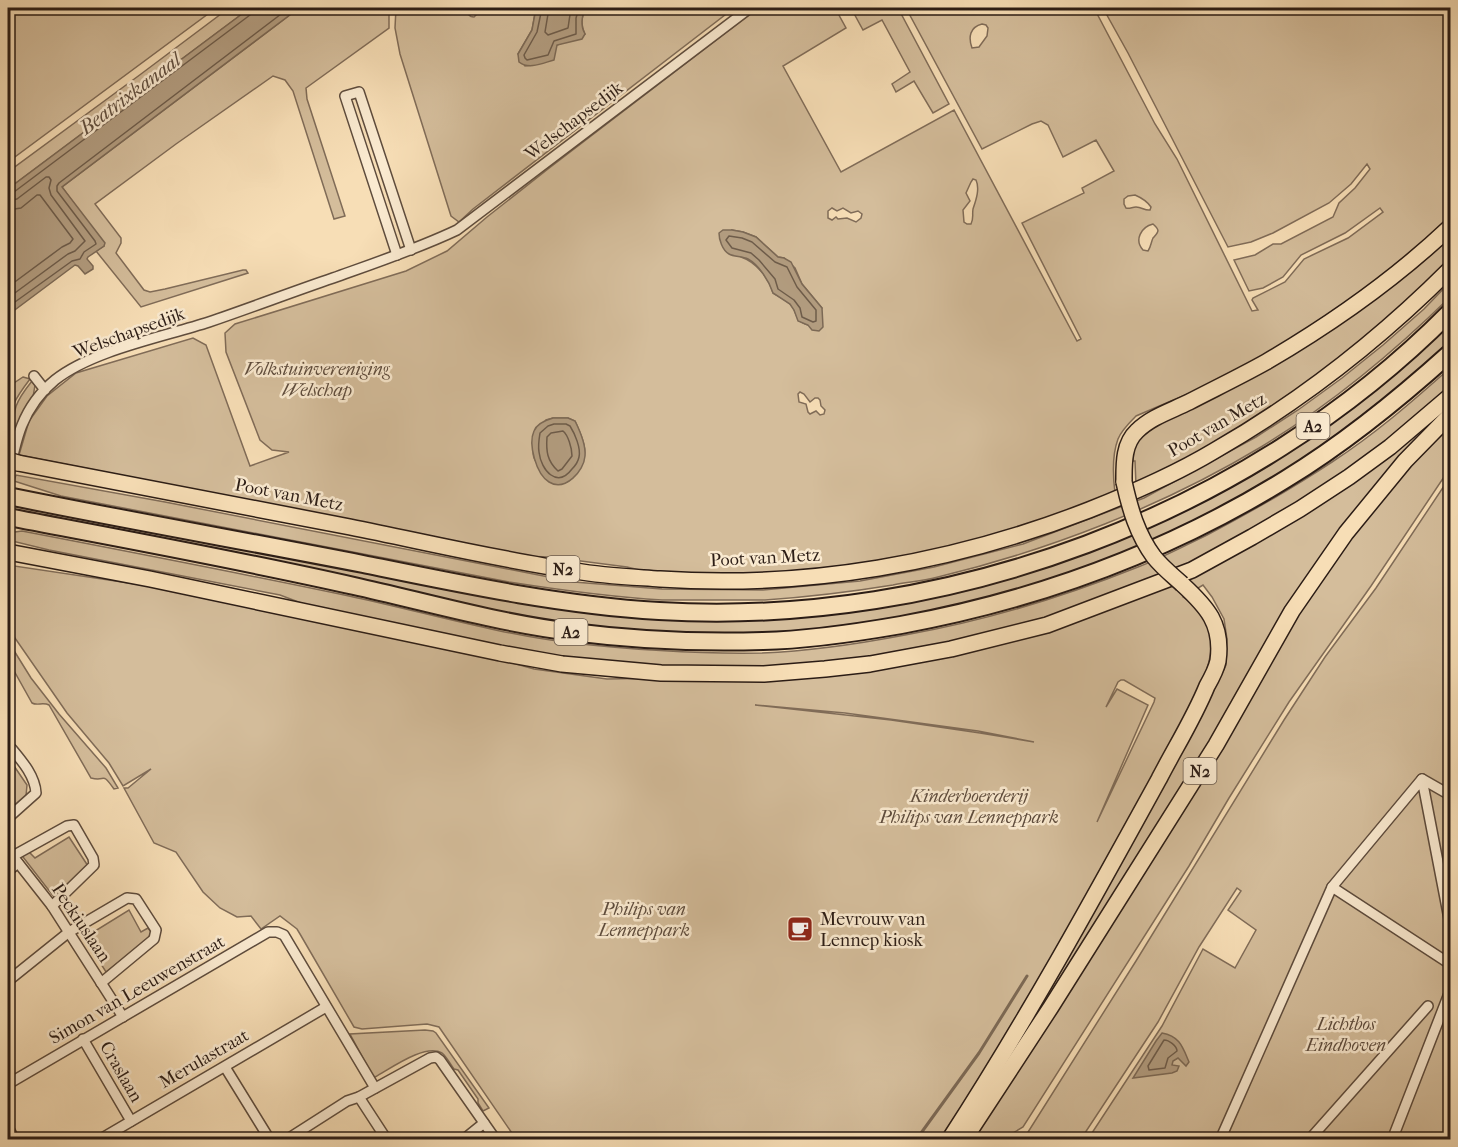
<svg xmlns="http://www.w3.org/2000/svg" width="1458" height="1147" font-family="'IM FELL French Canon',serif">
<rect width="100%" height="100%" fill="#f7deb6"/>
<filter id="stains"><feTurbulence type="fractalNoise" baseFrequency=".00333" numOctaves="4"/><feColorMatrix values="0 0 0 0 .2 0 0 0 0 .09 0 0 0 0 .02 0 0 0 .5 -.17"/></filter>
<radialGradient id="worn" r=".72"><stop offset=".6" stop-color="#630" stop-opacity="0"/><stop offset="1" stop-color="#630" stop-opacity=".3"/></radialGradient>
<g fill="#d4bd9b" stroke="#806c58" stroke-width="1.5" fill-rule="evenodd">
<polygon points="8,8 216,8 8,162"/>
<polygon points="229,8 250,8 8,189 8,172 141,74"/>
<polygon points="299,8 389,8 389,28 306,88 307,99 345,216 334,219 293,91 285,80 273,76 176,144 95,204 121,238 121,243 116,253 144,290 150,292 165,289 243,270 246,270 248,273 141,307 96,251 104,246 62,187"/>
<path d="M396,8H468C466,13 469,17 474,17L477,14V8H536L532,30L518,54L525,66L533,65L557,45L585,34C580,25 582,17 585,8H734L473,209L459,222L451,216L400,54L395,28Z"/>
<path d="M758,8H835L846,28L783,66L841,172L954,110L1077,341L1081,339L1022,223L1084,193L1082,188L1114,171L1096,140L1063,157L1048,125L1041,121L1032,124L982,149L906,8H1094L1155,124L1177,159L1252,311L1258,310L1252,300L1253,298L1285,282L1304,259L1348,238L1383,212L1380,208L1345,233L1301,255L1283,277L1263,288L1249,291L1234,260L1255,255L1273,244H1281L1333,217L1339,203L1355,188L1370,169L1367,164L1351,184L1329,203L1273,233L1251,242L1228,247L1128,53L1103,8H1169L1172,12H1177L1180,10V8H1450V219L1391,270L1307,329L1262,356L1197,390L1136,416C1130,422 1121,431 1118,439C1112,455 1113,477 1115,493L1017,529L929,554L858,566L766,575L656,574L627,567L550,557L520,556L367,524L19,455L29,421L47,396L76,373L193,338L206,345L250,466L289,452L272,450L260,440L226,352L225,333L235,324L406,271L447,251L487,217L548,169ZM982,24L986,25L988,28L987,36L979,47L972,48C968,37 970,27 982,24ZM973,179L976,180C980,189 976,200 973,209C972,215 974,218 971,224H967L964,222L963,210L970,201L966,193L971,182ZM1135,195C1142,198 1147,201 1151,207L1150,210C1145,211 1142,207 1136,207C1132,207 1130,209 1126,208L1124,204V199L1128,196ZM832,208L837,211L843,208L851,213L858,211L862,214L861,218L856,222L847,218L838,219L836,217L832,220L828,218V211ZM1153,224C1161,231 1158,232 1153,238C1151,242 1151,247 1148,251L1143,250C1134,240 1141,227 1153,224ZM732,230L743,232L756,237L778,257L784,258L795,268L802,284L822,308L808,325C793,321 799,313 790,304C786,300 778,296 773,293C769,278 756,262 741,257ZM800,392L804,394L810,402L815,398H818L820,400L821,406L825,410L824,414L820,415L816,411L810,414L808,412L806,404L799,402L798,394ZM553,418H568L575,421C584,441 591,454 576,474C570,481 566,484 556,484C528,455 527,458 546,420Z"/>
<polygon points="851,8 898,8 949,104 933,113 914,81 896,92 892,84 910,72 882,20 863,30"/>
<polygon points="1450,234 1450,259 1414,297 1373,333 1290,396 1204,449 1136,485 1135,461 1133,461 1134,447 1144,432 1269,364"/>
<path d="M1450,282V297C1393,353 1330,405 1261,447C1163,506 1050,550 938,577C923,581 908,582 893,585C850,592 808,597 765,600C750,600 734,600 719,600C700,600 681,600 662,600C611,597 560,590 509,582L61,496L14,481L16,475L165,502L574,582L662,589L763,590L860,581L934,567L1023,544L1144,498L1256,437L1298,410L1342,378L1383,345L1424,309Z"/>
<polygon points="1450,321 1450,344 1411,381 1325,446 1233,502 1163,538 1037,586 943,611 867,624 764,634 662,633 572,626 507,615 9,511 9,505 509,599 763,618 820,616 865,610 940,596 1032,572 1118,539 1156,522 1223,489"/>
<path d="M1450,368V389L1387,442L1297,504L1188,565L1046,618L950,644L870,658L764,669L660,667L567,659L500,648L309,606L280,595L49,550L8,540V533L22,531C131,552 240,573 349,596C424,612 497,634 572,643C635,650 699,654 762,653C810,651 858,644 905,635C985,621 1063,597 1138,567C1162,558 1184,546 1207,535C1249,513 1291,489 1332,462C1374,435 1413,401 1450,368Z"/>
<path d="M23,377L30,379C14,400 10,407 8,433V387Z"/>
<path d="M32,381L35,385L33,397L12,441C14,410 12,406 32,381Z"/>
<path d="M1438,416L1401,456L1211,741L1046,1004L984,1096L1209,700L1226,665L1227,639L1224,619L1212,597L1203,585L1183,597C1187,600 1192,602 1195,605C1223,632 1209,664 1198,695L1089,896L997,1054L941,1139H516L439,1027L427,1024L362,1029L354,1027L300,934L297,929L280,916L261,929L251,916L237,917L220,908L203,892L176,852L154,843L124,788H128L151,769L123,786L109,763L67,713L8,628V565L149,586L498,659L534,669L607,679L826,675L1155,590L1393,451ZM1121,680H1124L1155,698L1154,702L1097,822L1148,705L1117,689L1106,707L1118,682ZM755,705L845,713L978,731L1034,742L980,733L891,720Z"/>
<polygon points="1450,422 1450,468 1371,586 1289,702 1229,798 1189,866 1023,1127 1003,1139 969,1140 1297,614 1350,537 1408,465"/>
<polygon points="1450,477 1450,1139 1088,1139 1162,1026 1203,949 1235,968 1256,930 1228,910 1241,891 1237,888 1199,947 1158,1022 1081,1139 1023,1140 1136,961 1284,720 1325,657 1376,588"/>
<path d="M8,641L31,678L59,714L106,768L118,788L114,789C101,771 107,782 91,778L49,705C43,702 37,706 32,703L8,660Z"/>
<polygon points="12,763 27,785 26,796 8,812 8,766"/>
<polygon points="69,837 88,866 54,897 23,857 23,855 29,852 35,858"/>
<polygon points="129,910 141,932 148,928 151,932 148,939 106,972 80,931 87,927 92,933"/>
<path d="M425,1030L433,1031L436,1033L489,1108L483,1111L478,1103V1099L458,1070L454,1069C450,1064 447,1057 442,1053C425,1043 390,1069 375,1077L372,1075L350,1034Z"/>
</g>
<g fill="#b29c7f" stroke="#7c6955" stroke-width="1.5">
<polygon points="250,8 299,8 62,187 105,243 104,246 88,257 87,259 93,266 93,269 85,274 78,266 75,265 8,315 8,189"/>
<path d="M536,8H585C582,17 580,25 585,34L582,39L557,45L554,60C543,63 529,70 519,62L518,54L532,30Z"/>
<path d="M723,230H732L743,232L756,237L778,257L784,258L791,262L802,284L822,308L823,327L819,331L812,330L808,325L798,321L794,310L790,304L773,293C769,281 759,265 748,259C742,256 734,257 729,254C722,250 719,239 719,233Z"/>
<path d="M553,418H568L575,421C580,431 586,444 585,456C584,471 565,492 549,482C536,474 528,444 534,431C537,423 546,420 553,418Z"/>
<path d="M1162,1033C1180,1036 1183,1048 1189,1062L1186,1066L1178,1058L1173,1061L1172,1065L1179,1066L1177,1071L1172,1073L1133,1078L1156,1041Z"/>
</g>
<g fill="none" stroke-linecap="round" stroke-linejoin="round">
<g stroke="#6e5c4a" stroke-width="1.5">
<polyline points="542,8 537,32 524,55 525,58 527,60 548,55 554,41 576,34 576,18 579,8"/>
<polyline points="549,8 545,32 548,35 568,28 571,8"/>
<polyline points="8,194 14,192 250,15 252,12 253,8"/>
<polyline points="8,201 17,199 46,177 49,177 51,180 49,188 51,195 85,241 75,251 68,254 8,298"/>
<polyline points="8,210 21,208 37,195 40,195 73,239 70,243 62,247 8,287"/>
<polygon points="729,236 742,238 752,242 775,262 787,267 797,287 816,310 816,321 813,322 802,317 800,308 794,300 778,289 775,279 759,260 751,253 732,248 726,240"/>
<polyline points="8,307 72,261 80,259 84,252 96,244 95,241 57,191 57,186 59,183 289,8"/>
<path d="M554,424H566L570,426C575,434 581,448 579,457C578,462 575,466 572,469C557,489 541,470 539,452C538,446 539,439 540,433L548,426Z"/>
<path d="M563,431C568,435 572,448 572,456L562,469L558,471C547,461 546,451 547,437L551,433Z"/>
<path d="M1164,1040C1169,1040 1177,1046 1177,1051L1168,1058L1165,1068L1149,1070L1148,1066Z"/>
</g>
<polyline stroke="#7c6955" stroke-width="3" points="916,1140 979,1053 1027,976"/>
<defs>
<g id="minor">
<polyline points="397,255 345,96 359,92 411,250"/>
<polyline points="34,376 45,390"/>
<path d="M8,481C15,441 22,407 55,380C93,350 163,337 209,322C250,308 292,292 333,278C375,263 417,249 457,230L750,8"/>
<path d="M8,751L12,749C22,761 35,776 36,793L8,818"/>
<polyline points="1422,779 1450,795"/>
<polyline points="8,850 52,906 123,1017"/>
<polyline points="13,856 67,826 74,825 93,858 94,865 52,906"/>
<polyline points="8,871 18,863"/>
<polyline points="1332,887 1422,779 1450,924"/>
<polyline points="8,981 69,932 127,898 136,899 156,930 154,939 101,983"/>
<polyline points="83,1039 131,1121"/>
<polyline points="225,1067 270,1140"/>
<polyline points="8,1084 268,932 277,932 284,935 375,1088"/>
<polyline points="359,1097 387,1140"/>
<polyline points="99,1140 326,1007"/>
<polyline points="286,1140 347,1101 359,1097 430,1058 436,1057 440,1060 496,1140"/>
<polyline points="463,1140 484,1123"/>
<polyline points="1220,1140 1332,887 1450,964"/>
<polyline points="1309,1140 1428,1006"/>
<polyline points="1392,1140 1450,991"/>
</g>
<polyline id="tertiary" points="8,1133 9,1132 13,1140"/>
<g id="trunk">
<path d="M18,463C129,484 240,505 350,527C425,542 500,560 576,571C604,576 632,577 660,579C806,589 953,563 1089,510C1132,493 1174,475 1214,451C1301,401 1379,340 1450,269"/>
<path d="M1124,482C1124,465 1123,444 1137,431C1151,417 1171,411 1189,402C1214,389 1241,376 1266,362C1331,324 1395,279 1450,227"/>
<polyline points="8,552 150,579 500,653 562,664 661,673 764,674 825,669 870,664 951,649 1047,625 1192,570 1252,537 1300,509 1349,477 1390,447 1450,396"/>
<path d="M949,1140C1025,1023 1092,901 1159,779C1175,748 1194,718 1207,686C1211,679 1216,670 1218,661C1223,624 1207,607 1182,584"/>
<polyline points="964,1140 1051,1007 1216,745 1292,611 1346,533 1405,461 1450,415"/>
</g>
<g id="motorway">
<path d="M8,496C126,520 245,541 363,564C461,584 559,605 659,611C946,628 1248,516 1450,312"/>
<path d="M8,517C123,539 239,560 354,586C426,602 498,623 572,632C635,640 700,643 763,641C809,640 855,633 901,625C1037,600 1168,552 1286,479C1345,443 1399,399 1450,353"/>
</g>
</defs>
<use href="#minor" stroke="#5e4c3d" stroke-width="12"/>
<use href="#tertiary" stroke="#5e4c3d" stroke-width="15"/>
<use href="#trunk" stroke="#2b1c15" stroke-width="18"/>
<use href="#motorway" stroke="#2b1c15" stroke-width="20"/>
<use href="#minor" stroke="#faead0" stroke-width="9"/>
<use href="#tertiary" stroke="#faead0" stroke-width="12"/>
<use href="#trunk" stroke="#f7deb6" stroke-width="15"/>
<use href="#motorway" stroke="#f7deb6" stroke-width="16"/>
<defs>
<g id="trunk-bridge">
<polyline points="8,460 18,463"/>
<path d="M1124,482C1130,509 1137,534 1154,557C1162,567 1172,575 1182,584"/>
</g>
</defs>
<use href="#trunk-bridge" stroke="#2b1c15" stroke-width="18" stroke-linecap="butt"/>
<use href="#trunk-bridge" stroke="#f7deb6" stroke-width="15"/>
</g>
<defs>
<symbol id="cafe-square" viewBox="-11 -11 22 22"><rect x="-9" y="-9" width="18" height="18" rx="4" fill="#8f2418" stroke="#faead0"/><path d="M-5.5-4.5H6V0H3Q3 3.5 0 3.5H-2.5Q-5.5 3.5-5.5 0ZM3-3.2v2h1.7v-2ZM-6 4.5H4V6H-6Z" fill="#fff"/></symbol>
</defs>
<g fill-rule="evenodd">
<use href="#cafe-square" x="785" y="914" width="30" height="30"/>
</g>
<g text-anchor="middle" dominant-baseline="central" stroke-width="5" stroke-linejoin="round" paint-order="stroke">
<g fill="#faead0" stroke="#695a4d" stroke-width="1.5">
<rect x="1296.5" y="413" width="33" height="26" rx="4.5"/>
<rect x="546.5" y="556" width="33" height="26" rx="4.5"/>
<rect x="554.5" y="619" width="33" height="26" rx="4.5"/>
<rect x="1183.5" y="758" width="33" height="26" rx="4.5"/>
</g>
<g font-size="16" font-weight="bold" fill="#2b1c15">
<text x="1313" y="426">A2</text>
<text x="563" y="569">N2</text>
<text x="571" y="632">A2</text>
<text x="1200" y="771">N2</text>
</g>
<g font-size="18" fill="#2b1c15" stroke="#faead0">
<text transform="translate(574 121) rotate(-37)">Welschapsedijk</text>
<text transform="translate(129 333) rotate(-20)">Welschapsedijk</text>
<text transform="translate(1217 425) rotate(-30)">Poot van Metz</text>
<text transform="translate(289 495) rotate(11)">Poot van Metz</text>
<text transform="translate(765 558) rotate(-3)">Poot van Metz</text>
<text transform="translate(81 923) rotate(56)">Peckiuslaan</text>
<text transform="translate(137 990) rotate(-30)">Simon van Leeuwenstraat</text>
<text transform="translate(204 1059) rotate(-30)">Merulastraat</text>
<text transform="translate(121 1072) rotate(60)">Craslaan</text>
</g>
<g font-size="18" font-style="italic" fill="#5e4c3d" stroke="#faead0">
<text x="317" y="369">Volkstuinvereniging<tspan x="317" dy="21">Welschap</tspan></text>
<text x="969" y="796">Kinderboerderij<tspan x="969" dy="21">Philips van Lenneppark</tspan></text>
<text x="644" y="909">Philips van<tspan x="644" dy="21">Lenneppark</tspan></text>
<text x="1346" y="1024">Lichtbos<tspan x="1346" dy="21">Eindhoven</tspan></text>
</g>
<g font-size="18" fill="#2b1c15" stroke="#faead0" text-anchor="start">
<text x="820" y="919">Mevrouw van<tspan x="820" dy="21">Lennep kiosk</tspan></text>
</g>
<g font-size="20" font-style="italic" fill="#614f3f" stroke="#faead0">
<text transform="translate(130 94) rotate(-37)">Beatrixkanaal</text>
</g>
</g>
<rect width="1458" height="1147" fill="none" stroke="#f7deb6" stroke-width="30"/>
<rect x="9" y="9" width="1440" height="1129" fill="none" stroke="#2b1c15" stroke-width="3"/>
<rect x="15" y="15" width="1428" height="1117" fill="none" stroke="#2b1c15" stroke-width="1.5"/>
<rect width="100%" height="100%" filter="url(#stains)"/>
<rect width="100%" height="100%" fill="url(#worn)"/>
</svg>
